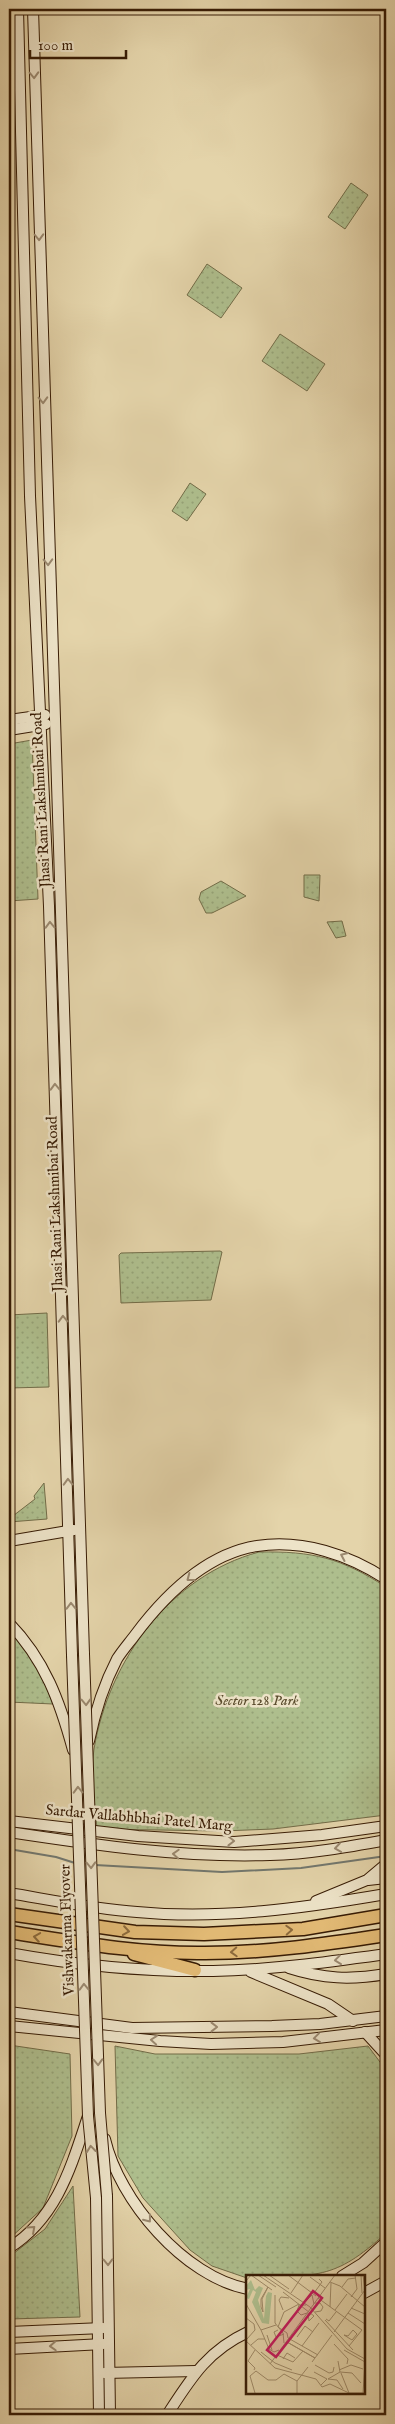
<svg xmlns="http://www.w3.org/2000/svg" width="395" height="2424" font-family="'IM FELL English',serif">
<defs>
<pattern id="grass-dots" width="8" height="8" patternUnits="userSpaceOnUse" patternTransform="scale(1.25)"><rect width="8" height="8" fill="#aebe8d"/><path d="M2 2h.1M6 6h.1" fill="none" stroke="#96a378" stroke-width="1.8" stroke-linecap="round"/></pattern>
</defs>
<rect width="100%" height="100%" fill="#e4d4aa"/>
<filter id="stains"><feTurbulence type="fractalNoise" baseFrequency=".004" numOctaves="4"/><feColorMatrix values="0 0 0 0 .2 0 0 0 0 .09 0 0 0 0 .02 0 0 0 .5 -.17"/></filter>
<radialGradient id="worn" r=".72"><stop offset=".6" stop-color="#630" stop-opacity="0"/><stop offset="1" stop-color="#630" stop-opacity=".3"/></radialGradient>
<g fill="url(#grass-dots)" stroke="#726c48">
<polygon points="351,183 368,195 345,229 328,217"/>
<polygon points="207,264 242,288 221,318 187,295"/>
<polygon points="280,334 325,364 307,391 262,361"/>
<polygon points="190,483 206,494 187,521 172,511"/>
<polygon points="32,740 38,899 9,901 9,744"/>
<polygon points="304,875 320,875 319,901 304,897"/>
<polygon points="221,881 246,896 212,913 206,913 199,899 201,892"/>
<polygon points="342,921 346,936 336,938 327,922"/>
<polygon points="220,1251 222,1252 211,1300 121,1303 119,1255 121,1253"/>
<polygon points="47,1313 49,1387 9,1388 9,1315"/>
<polygon points="44,1483 47,1519 9,1522 9,1519 35,1499 34,1496"/>
<path d="M259,1552C313,1551 341,1558 386,1587V1815L273,1829L222,1831L97,1829C95,1803 90,1774 94,1749C109,1660 170,1576 259,1552Z"/>
<path d="M9,1630C30,1651 43,1676 53,1704L9,1702Z"/>
<polygon points="9,2045 70,2054 72,2136 43,2208 9,2239"/>
<path d="M115,2046L155,2054H299L368,2046L386,2070V2233C334,2281 315,2276 248,2276L247,2278L212,2266L190,2250L143,2198L118,2156Z"/>
<polygon points="73,2186 80,2317 9,2319 9,2257 45,2229"/>
</g>
<g fill="none" stroke-linecap="round" stroke-linejoin="round">
<g stroke="#72776e" stroke-width="2">
<polyline points="9,1849 56,1857 75,1863"/>
<polyline points="95,1865 222,1872 301,1868 386,1856"/>
</g>
<defs>
<g id="secondary">
<polyline points="18,9 30,496 49,906 72,1655"/>
<path d="M33,9C47,557 66,1105 84,1654"/>
<polyline points="9,720 45,715"/>
<polyline points="9,730 46,724"/>
<polyline points="9,1541 74,1530"/>
<path d="M9,1623C45,1660 60,1702 73,1750"/>
<path d="M89,1741C95,1712 103,1686 117,1659C122,1651 129,1643 135,1635C165,1595 206,1554 257,1546C303,1539 349,1555 386,1579"/>
<polyline points="9,1821 138,1836 234,1842 322,1835 386,1826"/>
<path d="M9,1832C95,1845 182,1858 270,1855C309,1854 348,1847 386,1840"/>
<polyline points="368,1880 386,1878"/>
<path d="M9,1893C51,1900 94,1909 137,1912C220,1920 304,1908 386,1894"/>
<polyline points="316,1901 367,1880 386,1864"/>
<path d="M9,1953C75,1965 145,1972 213,1971C271,1970 328,1962 386,1954"/>
<path d="M289,1968C323,1979 351,1980 386,1974"/>
<polyline points="251,1972 328,2004 353,2021"/>
<polyline points="9,2012 132,2028 272,2026 320,2024 386,2016"/>
<polyline points="9,2026 160,2041 211,2044 283,2042 386,2030"/>
<polyline points="365,2032 386,2055"/>
<path d="M105,2139C119,2200 184,2277 248,2289"/>
<polyline points="107,2196 110,2415"/>
<polyline points="96,2198 99,2415"/>
<path d="M9,2248C57,2218 71,2167 88,2116"/>
<polyline points="342,2276 363,2263 386,2242"/>
<polyline points="364,2293 386,2281"/>
<polyline points="9,2332 103,2328"/>
<polyline points="9,2349 103,2344"/>
<polyline points="104,2373 196,2371"/>
<path d="M167,2415C191,2378 207,2351 248,2332"/>
</g>
<g id="highway">
<polyline points="9,1914 135,1932 204,1934 303,1929 386,1915"/>
<path d="M9,1932C73,1942 140,1954 205,1953C266,1953 326,1944 386,1935"/>
<polyline points="134,1954 195,1970"/>
</g>
</defs>
<use href="#secondary" stroke="#371b04" stroke-width="12"/>
<use href="#highway" stroke="#371b04" stroke-width="15"/>
<use href="#secondary" stroke="#ede3c8" stroke-width="10"/>
<use href="#highway" stroke="#e2ba75" stroke-width="12"/>
<defs>
<g id="secondary-bridge">
<polyline points="84,1654 100,2113 107,2196"/>
<polyline points="72,1655 88,2116 96,2198"/>
</g>
</defs>
<use href="#secondary-bridge" stroke="#371b04" stroke-width="12" stroke-linecap="butt"/>
<use href="#secondary-bridge" stroke="#ede3c8" stroke-width="10"/>
</g>
<defs><path id="oneway-chevron" d="M-2-3.5L2.5 0L-2 3.5" fill="none" stroke-width="1.6" stroke-linecap="round" stroke-linejoin="round" transform="scale(1.25)"/></defs>
<g stroke="#9b8970">
<use href="#oneway-chevron" transform="translate(34 75) rotate(88)"/>
<use href="#oneway-chevron" transform="translate(39 237) rotate(88)"/>
<use href="#oneway-chevron" transform="translate(43 400) rotate(88)"/>
<use href="#oneway-chevron" transform="translate(48 562) rotate(88)"/>
<use href="#oneway-chevron" transform="translate(50 925) rotate(-92)"/>
<use href="#oneway-chevron" transform="translate(55 1087) rotate(-92)"/>
<use href="#oneway-chevron" transform="translate(63 1319) rotate(-92)"/>
<use href="#oneway-chevron" transform="translate(68 1482) rotate(-92)"/>
<use href="#oneway-chevron" transform="translate(344 1556) rotate(-156)"/>
<use href="#oneway-chevron" transform="translate(190 1578) rotate(143)"/>
<use href="#oneway-chevron" transform="translate(71 1606) rotate(-91)"/>
<use href="#oneway-chevron" transform="translate(86 1702) rotate(88)"/>
<use href="#oneway-chevron" transform="translate(78 1790) rotate(-92)"/>
<use href="#oneway-chevron" transform="translate(231 1841) rotate(1)"/>
<use href="#oneway-chevron" transform="translate(338 1848) rotate(172)"/>
<use href="#oneway-chevron" transform="translate(176 1854) rotate(-177)"/>
<use href="#oneway-chevron" transform="translate(91 1865) rotate(88)"/>
<use href="#oneway-chevron" transform="translate(338 1960) rotate(173)"/>
<use href="#oneway-chevron" transform="translate(84 1987) rotate(-92)"/>
<use href="#oneway-chevron" transform="translate(214 2027)"/>
<use href="#oneway-chevron" transform="translate(317 2038) rotate(173)"/>
<use href="#oneway-chevron" transform="translate(154 2040) rotate(-175)"/>
<use href="#oneway-chevron" transform="translate(98 2062) rotate(88)"/>
<use href="#oneway-chevron" transform="translate(91 2149) rotate(-96)"/>
<use href="#oneway-chevron" transform="translate(148 2219) rotate(52)"/>
<use href="#oneway-chevron" transform="translate(32 2229) rotate(-42)"/>
<use href="#oneway-chevron" transform="translate(108 2262) rotate(89)"/>
<use href="#oneway-chevron" transform="translate(53 2346) rotate(177)"/>
</g>
<g stroke="#8c6a3c">
<use href="#oneway-chevron" transform="translate(289 1930) rotate(-3)"/>
<use href="#oneway-chevron" transform="translate(126 1931) rotate(8)"/>
<use href="#oneway-chevron" transform="translate(37 1937) rotate(-171)"/>
<use href="#oneway-chevron" transform="translate(234 1952) rotate(177)"/>
</g>
<g text-anchor="middle" dominant-baseline="central" stroke-width="5" stroke-linejoin="round" paint-order="stroke">
<g font-size="15" fill="#371b04" stroke="#ede3c8">
<text transform="translate(41 800) rotate(-93)">Jhasi Rani Lakshmibai Road</text>
<text transform="translate(55 1204) rotate(-92)">Jhasi Rani Lakshmibai Road</text>
<text transform="translate(139 1818) rotate(5)">Sardar Vallabhbhai Patel Marg</text>
<text transform="translate(67 1930) rotate(-92)">Vishwakarma Flyover</text>
</g>
<g font-size="15" font-style="italic" fill="#5b4c2d" stroke="#ede3c8">
<text x="257" y="1700">Sector 128 Park</text>
</g>
</g>
<g transform="translate(246 2275)">
<rect width="119" height="119" fill="#e4d4aa"/>
<path d="M5,5L9,15L13,11L17,13L12,25L18,44L20,21L22,17L26,18L23,49L16,48L6,27L10,17L7,15L3,24L0,23L4,14L0,15V11Z" fill="#aebe8d"/>
<path fill="none" stroke="#9f8a68" stroke-width="1" d="M12,0L30,12M17,0L64,32L101,74L119,84M23,0L43,14M42,0L70,21M115,0L116,18M64,2L79,13M0,6L5,0L26,15M84,7L94,11L119,32M22,12L15,24V32L17,37L16,24L22,12M96,12L102,4L110,3M37,17L68,41M45,18L57,0M68,18L76,7L73,4M29,20V48L37,58L38,68M105,22L111,14L109,0M72,23L116,55L103,71M60,26L66,20L68,29M69,28H74L77,32L75,36L69,37M0,29L15,55L30,50M53,29L38,37L32,52L41,58L42,63L72,80M60,30H53L51,36L55,40L61,38M84,32L85,8M105,33L119,39M37,35L33,25L35,22L43,23M89,35L101,19M62,38L63,46L68,41M102,38L119,49M0,43L8,49L9,55L1,64M80,44L83,46L90,37M79,45L107,75M15,55L23,74L28,77L33,75M32,55L28,57L30,62L38,59M107,55L111,59L106,65L98,60L102,61ZM88,57L119,15L117,0M21,60L26,75M51,62L59,51L67,57M0,66L29,93L70,104L76,112L84,109L103,118M88,69L102,84L101,89M5,70L12,64H19M56,71L73,48M98,75L119,87M15,77L29,88L46,95M31,80L47,87L57,76M69,83L41,67L69,83M37,84L41,78L49,83M92,86L94,97L106,98L115,108M66,87L86,60M24,89L89,0M69,90L83,98L87,97L88,92M8,95L9,93L2,86L9,75M93,95L105,90L117,94M68,97L81,104L75,110M94,97L82,104L91,105L97,114M95,98L103,118M9,118L4,101L10,96L22,105H30L38,99L51,106M51,118V106L62,92M102,118H119M117,118L119,88"/>
<path fill="#c2185b" fill-opacity="0.15" stroke="#c2185b" stroke-width="2.5" d="M67,16L76,23L30,82L21,75Z"/>
<rect width="119" height="119" fill="none" stroke="#371b04" stroke-width="2.5"/>
</g>
<rect width="395" height="2424" fill="none" stroke="#e4d4aa" stroke-width="30"/>
<rect x="10" y="10" width="375" height="2404" fill="none" stroke="#371b04" stroke-width="2.5"/>
<rect x="15" y="15" width="365" height="2394" fill="none" stroke="#371b04"/>
<path d="M30 50v8h96v-8" fill="none" stroke="#371b04" stroke-width="2.5"/>
<text x="38" y="50" font-size="15" fill="#371b04" stroke="#ede3c8" stroke-width="4" paint-order="stroke">100 m</text>
<rect width="100%" height="100%" filter="url(#stains)"/>
<rect width="100%" height="100%" fill="url(#worn)"/>
</svg>
